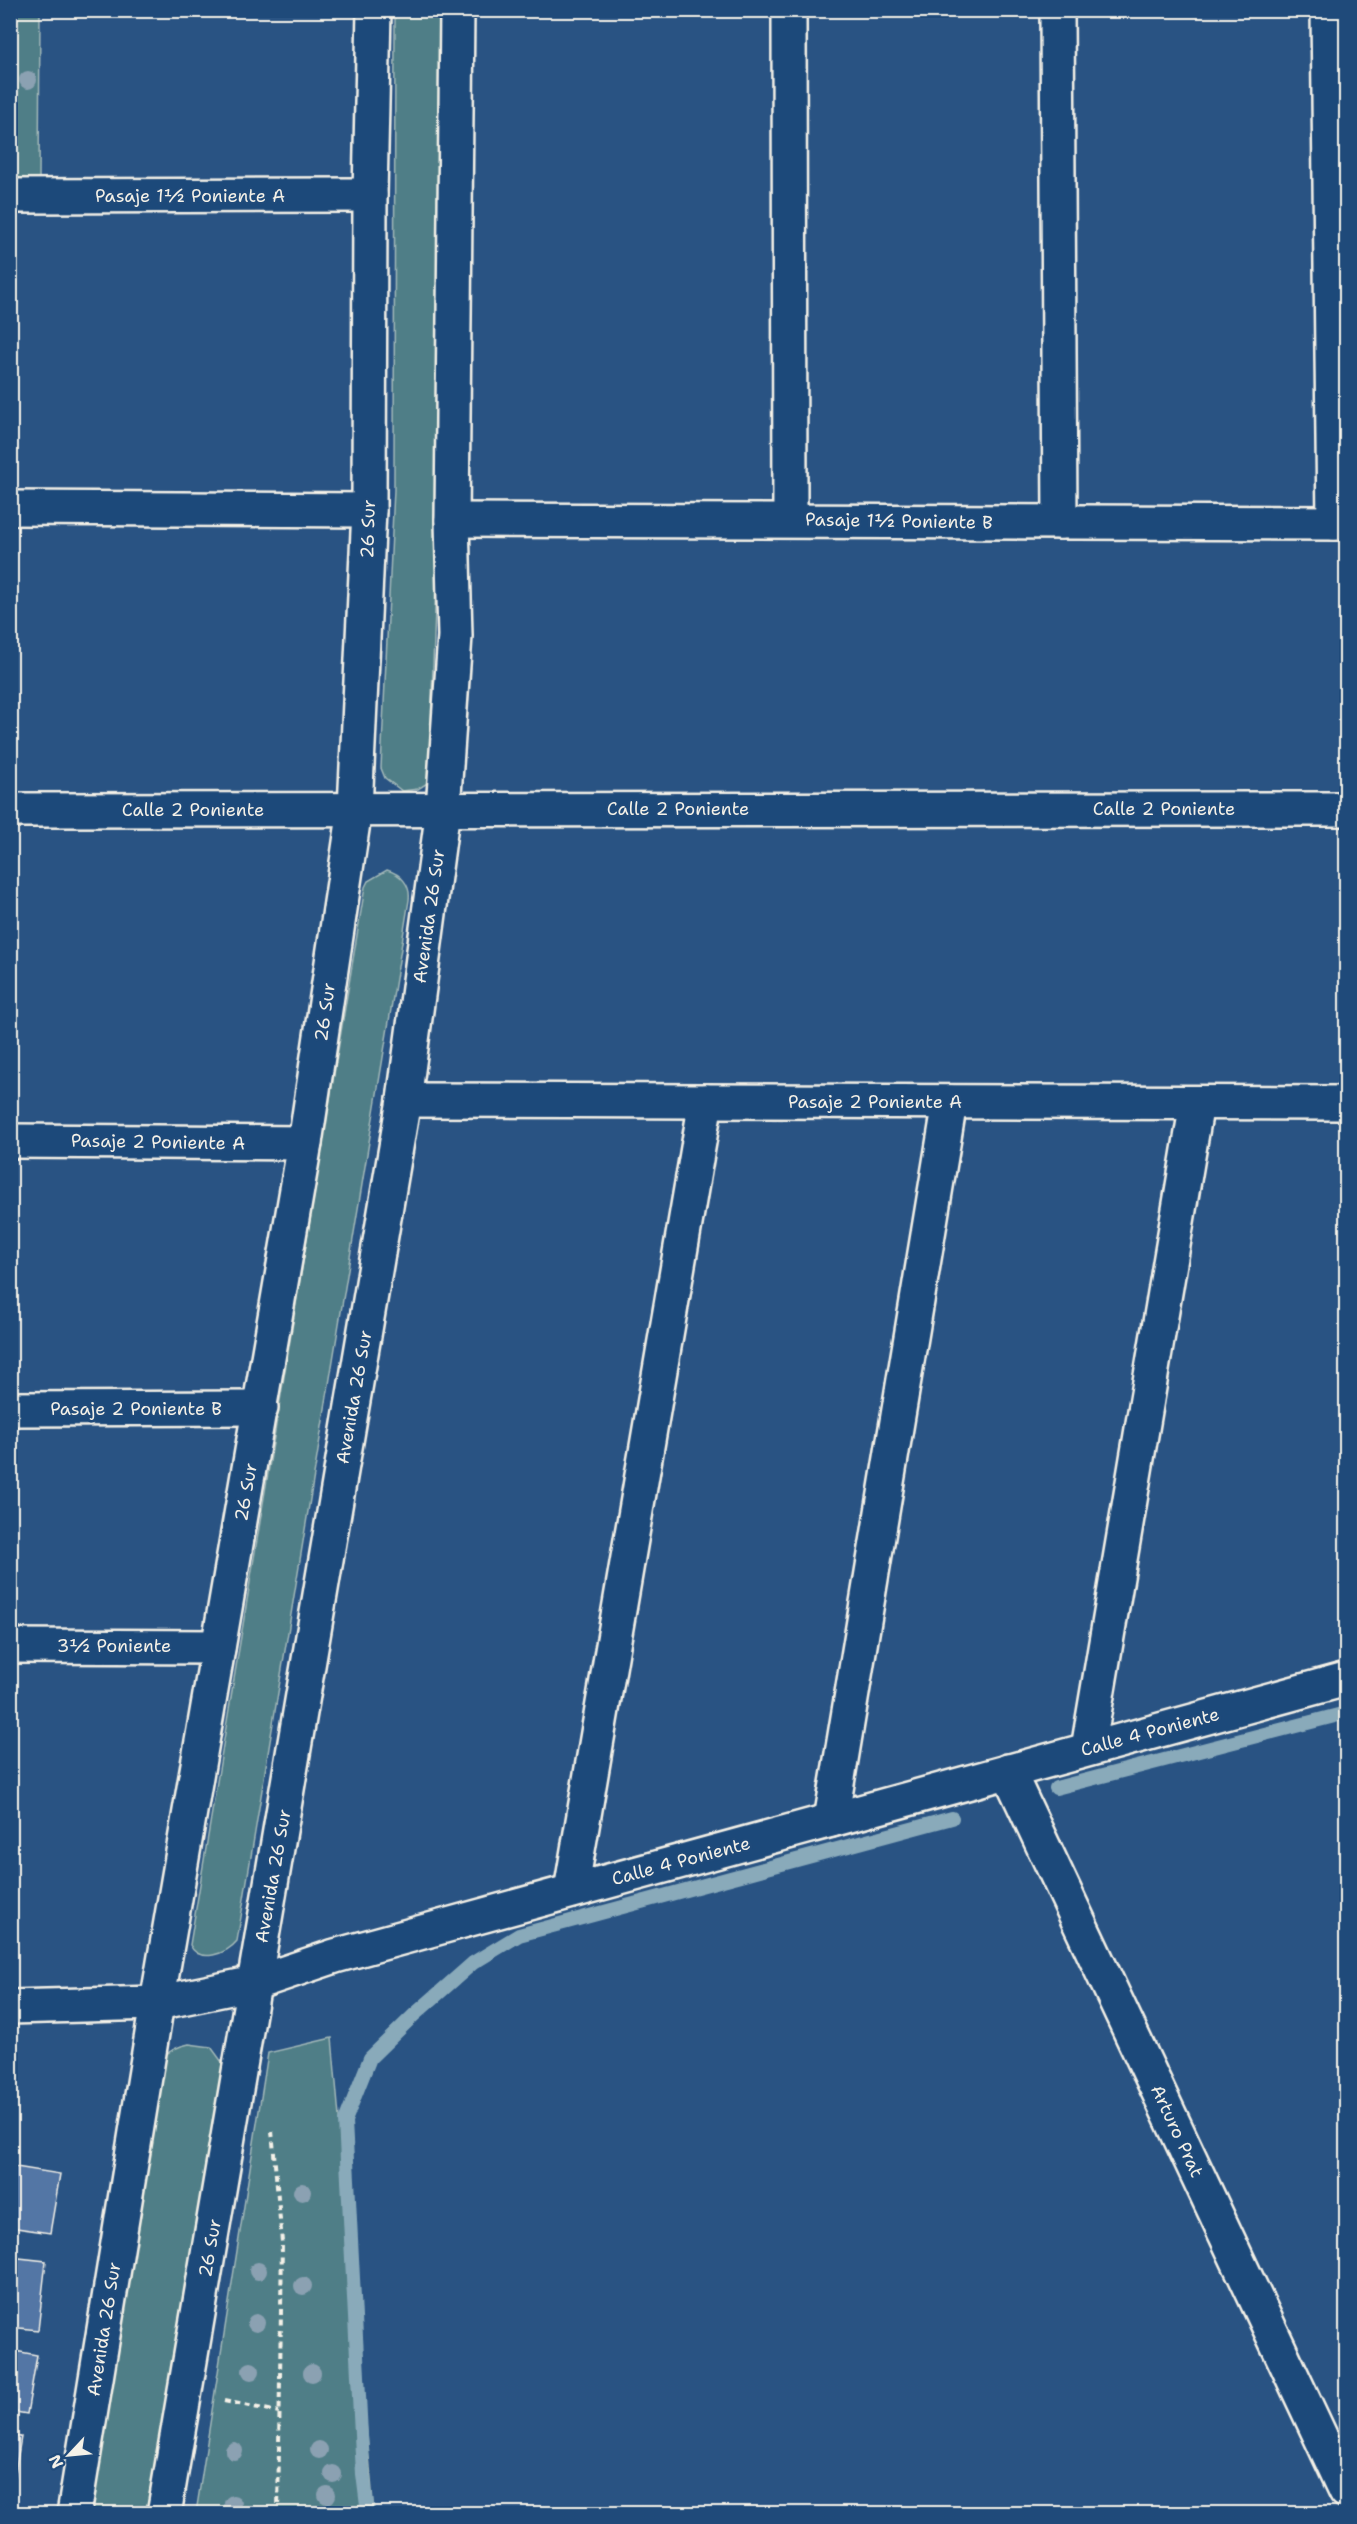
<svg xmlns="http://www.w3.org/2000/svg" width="1357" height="2524" font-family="'Shantell Sans',sans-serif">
<rect width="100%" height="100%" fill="#295383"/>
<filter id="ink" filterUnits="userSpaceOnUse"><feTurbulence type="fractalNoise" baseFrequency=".0167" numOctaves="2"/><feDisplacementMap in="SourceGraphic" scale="12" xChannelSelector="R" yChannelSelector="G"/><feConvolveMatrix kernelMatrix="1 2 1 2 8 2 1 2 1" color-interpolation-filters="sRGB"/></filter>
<g filter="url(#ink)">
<g fill="#507e87" stroke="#a2b8b8" stroke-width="1.5">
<polygon points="10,11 40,11 39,180 11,179"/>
<polygon points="395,11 442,11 439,492 429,782 418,789 402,791 385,778 381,768 394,490"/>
<path d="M387,870C401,874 411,885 409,900L237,1941C227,1954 199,1964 190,1945L365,887L368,881Z"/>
<polygon points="332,2038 374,2513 196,2513 268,2053"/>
<path d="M189,2044L211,2047L222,2062L224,2078L146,2513L87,2514L162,2058C170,2050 178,2046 189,2044Z"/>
</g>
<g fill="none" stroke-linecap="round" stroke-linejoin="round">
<g stroke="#89aaba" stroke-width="14">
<polyline points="1056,1788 1346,1713"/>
<polyline points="368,2514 363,2474 345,2121 370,2058 414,2015 473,1963 519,1935 952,1818"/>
</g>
</g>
<g fill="#5376a5" stroke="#f4f1e8" stroke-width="1.5">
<polygon points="10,2166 60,2174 50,2233 10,2227"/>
<polygon points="10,2257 46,2261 38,2330 10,2327"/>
<polygon points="10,2350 37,2355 27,2414 10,2411"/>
<polygon points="10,2436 21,2437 10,2504"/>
</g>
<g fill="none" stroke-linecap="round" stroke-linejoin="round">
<defs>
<g id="minor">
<polyline points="789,10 790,520"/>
<polyline points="1057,10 1060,522"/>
<polyline points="1328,10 1334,523"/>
<polyline points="10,196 370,195"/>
<polyline points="10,508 369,510"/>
<polyline points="452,520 1346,523"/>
<polyline points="10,810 1346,809"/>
<polyline points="404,1100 1346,1103"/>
<polyline points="10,1141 305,1143"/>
<polyline points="10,1409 261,1408"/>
<polyline points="10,1646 218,1647"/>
<polyline points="1088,1749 1197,1103"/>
<polyline points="1008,1771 1346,2491"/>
<polyline points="831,1820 950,1102"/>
<polyline points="571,1891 706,1101"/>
<polyline points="10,2007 157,2003 255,1983 335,1956 1346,1679"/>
<polyline points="74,2514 157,2003 305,1143 355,809 369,510 370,195 374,10"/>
<polyline points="164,2514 404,1100 443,809 455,636 452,520 457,10"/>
</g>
</defs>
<use href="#minor" stroke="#f4f1e8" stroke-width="38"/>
<g stroke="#f4f1e8" stroke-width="4" stroke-dasharray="6 4.5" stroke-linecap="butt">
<polyline points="272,2131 282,2242 278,2514"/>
<polyline points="224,2401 279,2412"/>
</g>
<use href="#minor" stroke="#1f4a7a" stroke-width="33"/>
</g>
<g fill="#8ba1b2">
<circle cx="28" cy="80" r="9"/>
<circle cx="302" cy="2192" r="9"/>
<circle cx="258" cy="2271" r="9"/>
<circle cx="303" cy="2286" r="9"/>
<circle cx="256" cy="2323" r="9"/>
<circle cx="251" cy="2371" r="9"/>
<circle cx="312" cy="2373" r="9"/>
<circle cx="319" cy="2450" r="9"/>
<circle cx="234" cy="2451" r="9"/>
<circle cx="333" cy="2474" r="9"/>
<circle cx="327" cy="2495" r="9"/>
<circle cx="233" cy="2504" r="9"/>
</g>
</g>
<g text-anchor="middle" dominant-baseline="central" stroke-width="5" stroke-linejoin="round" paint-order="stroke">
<g font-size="18" fill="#f4f1e8" stroke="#1f4a7a">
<text x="190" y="196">Pasaje 1½ Poniente A</text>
<text transform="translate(899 521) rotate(1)">Pasaje 1½ Poniente B</text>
<text transform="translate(368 529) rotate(-88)">26 Sur</text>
<text x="678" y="809">Calle 2 Poniente</text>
<text x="1164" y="809">Calle 2 Poniente</text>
<text x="193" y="810">Calle 2 Poniente</text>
<text transform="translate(429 916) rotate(-82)">Avenida 26 Sur</text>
<text transform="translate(325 1012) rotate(-82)">26 Sur</text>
<text x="875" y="1102">Pasaje 2 Poniente A</text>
<text transform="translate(158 1142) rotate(1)">Pasaje 2 Poniente A</text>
<text transform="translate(354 1397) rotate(-80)">Avenida 26 Sur</text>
<text x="136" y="1409">Pasaje 2 Poniente B</text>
<text transform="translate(246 1492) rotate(-80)">26 Sur</text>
<text x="114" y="1646">3½ Poniente</text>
<text transform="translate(1150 1732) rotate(-15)">Calle 4 Poniente</text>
<text transform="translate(681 1861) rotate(-15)">Calle 4 Poniente</text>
<text transform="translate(273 1876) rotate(-80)">Avenida 26 Sur</text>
<text transform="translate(1177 2131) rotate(65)">Arturo Prat</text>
<text transform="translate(210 2248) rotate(-80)">26 Sur</text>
<text transform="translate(104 2329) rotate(-81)">Avenida 26 Sur</text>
</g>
</g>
<rect width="1357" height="2524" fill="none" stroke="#1f4a7a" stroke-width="36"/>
<rect x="18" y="18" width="1321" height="2488" fill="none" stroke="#f4f1e8" stroke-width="2" filter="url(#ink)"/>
<g transform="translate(69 2455) rotate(244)" stroke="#1f4a7a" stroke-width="4.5" paint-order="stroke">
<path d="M0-4.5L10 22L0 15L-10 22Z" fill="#f4f1e8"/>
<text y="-9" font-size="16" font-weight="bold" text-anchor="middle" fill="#f4f1e8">N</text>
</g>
</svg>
